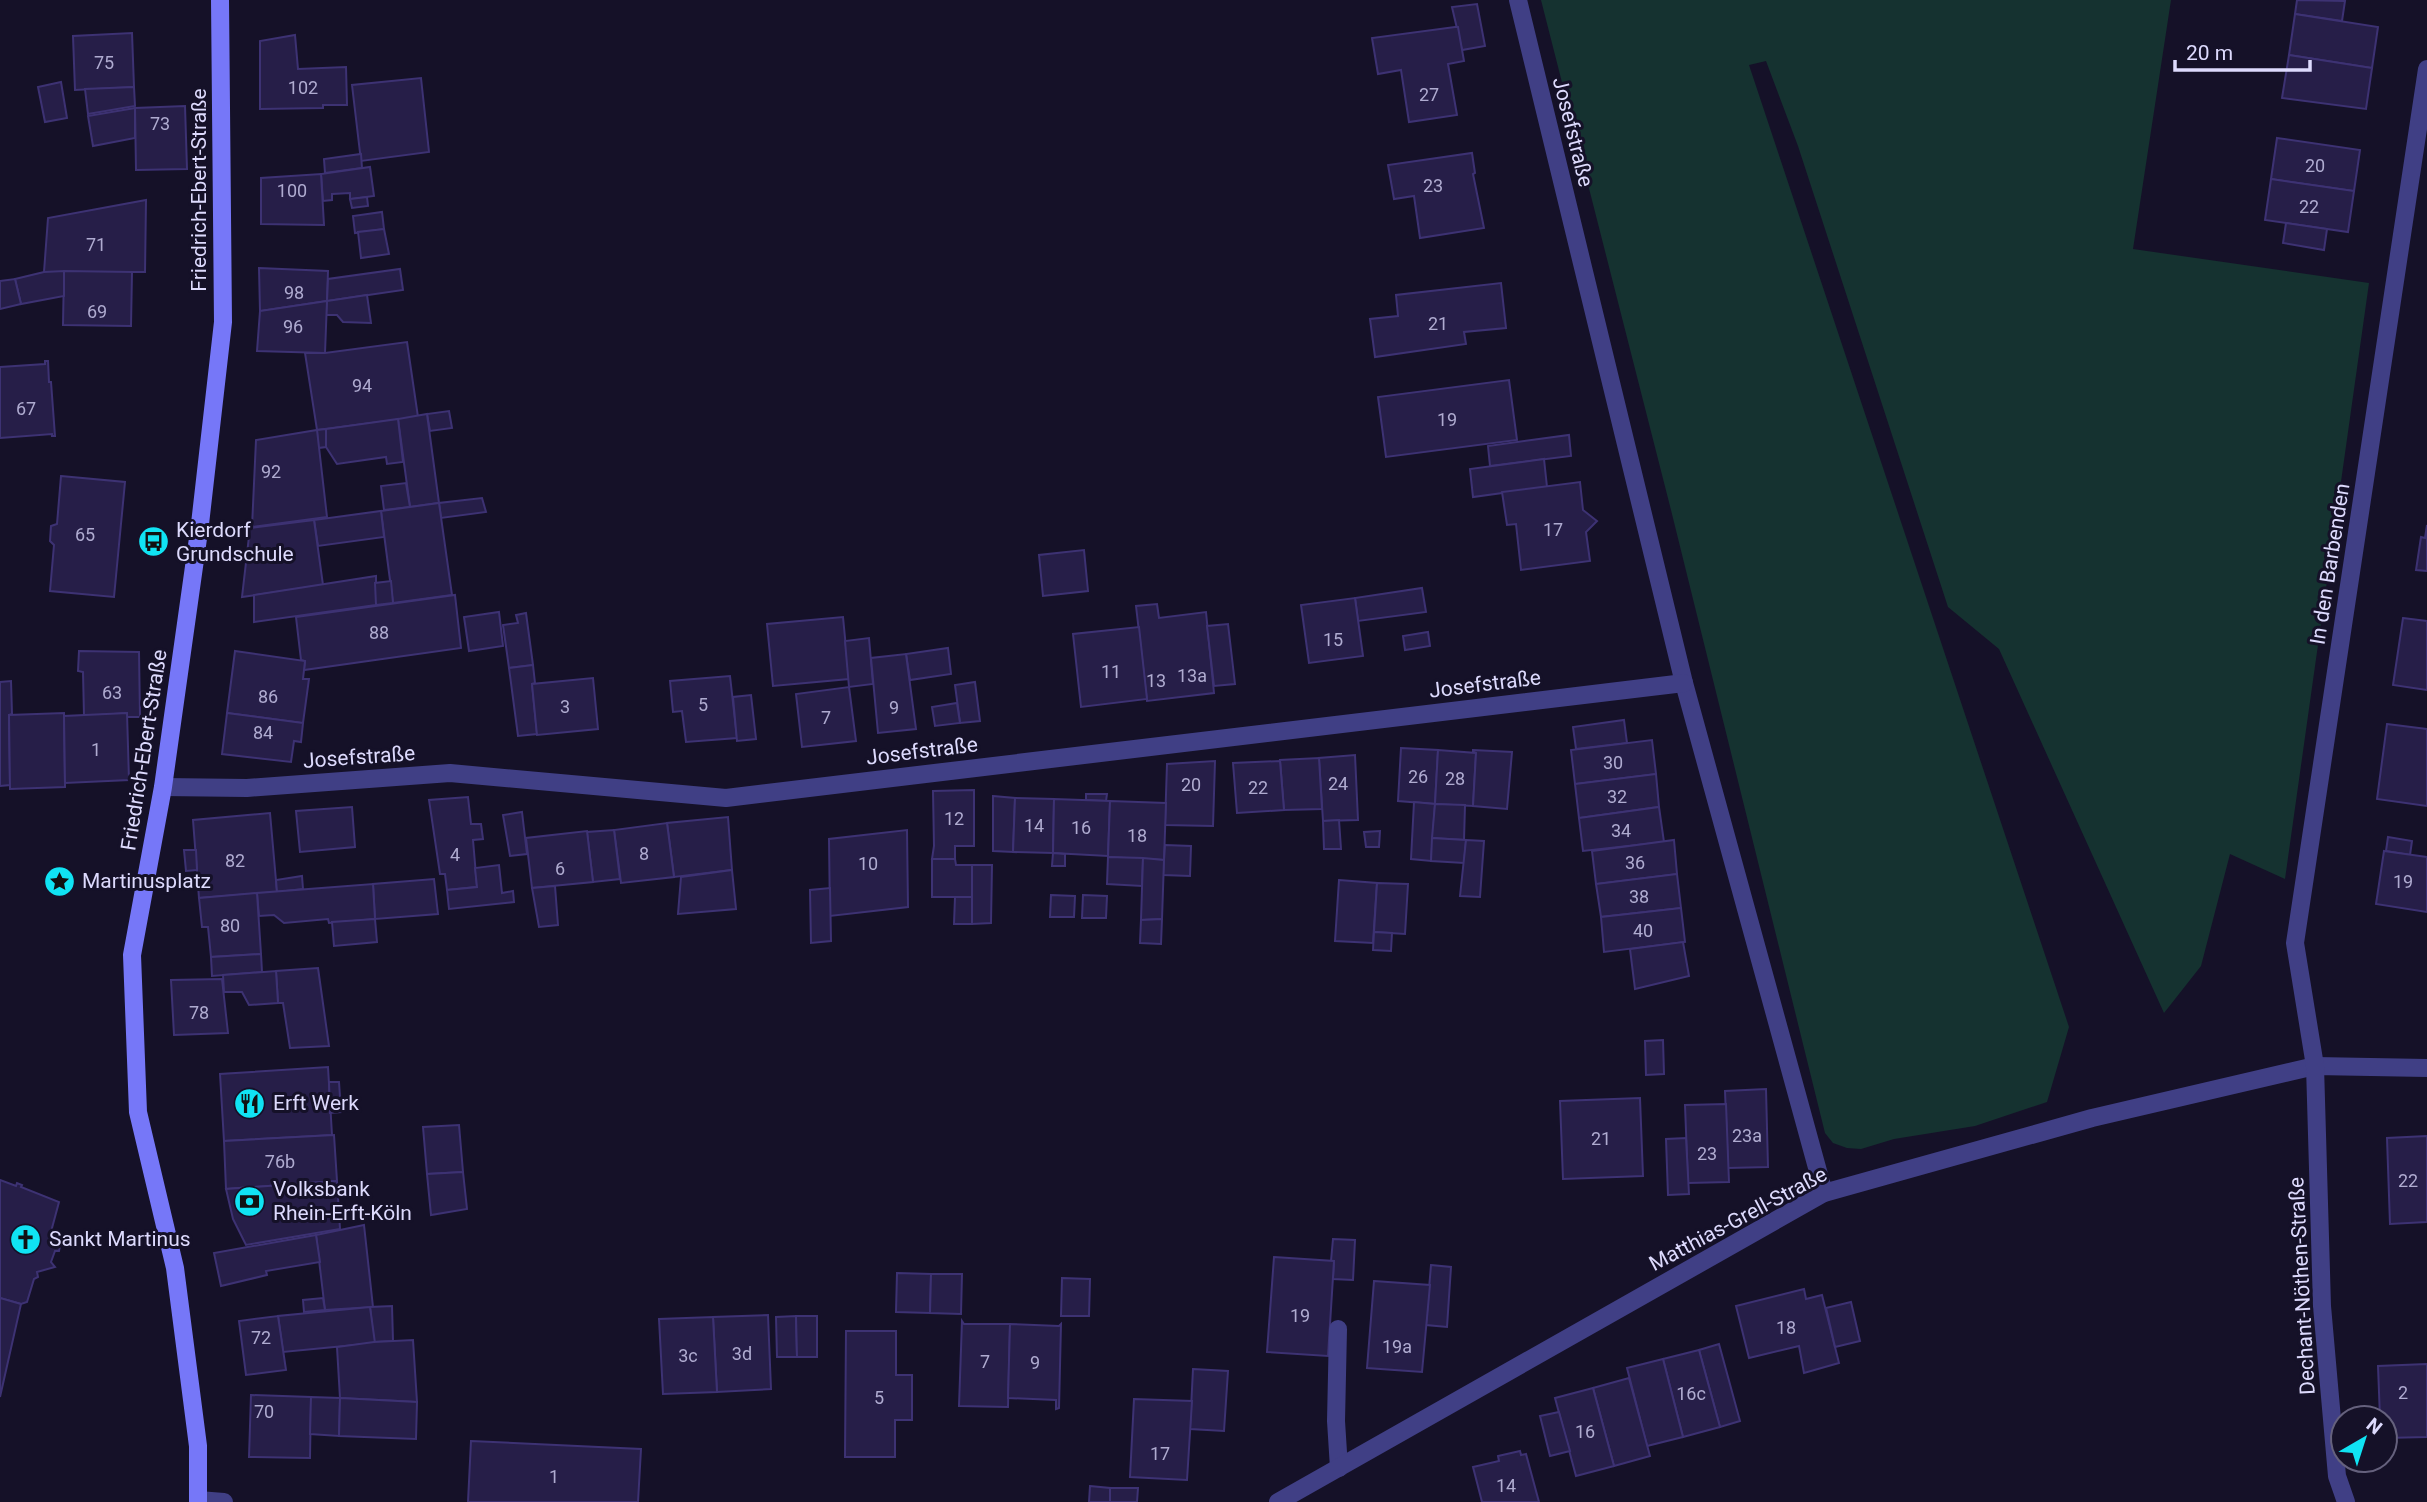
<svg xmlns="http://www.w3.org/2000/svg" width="2427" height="1502" font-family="Roboto,sans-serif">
<rect width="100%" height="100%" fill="#151128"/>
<polygon fill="#153230" points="1541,0 2171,0 2133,249 2369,283 2285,879 2230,854 2201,966 2164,1013 1999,649 1948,607 1798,146 1766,61 1749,65 2069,1027 2047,1102 1975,1126 1894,1139 1861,1149 1847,1148 1833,1143 1825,1133 1671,510"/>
<g fill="#261e48" stroke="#3d3273" stroke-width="2">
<polygon points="2297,0 2345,1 2342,21 2295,14"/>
<polygon points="1477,4 1485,46 1462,50 1452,7"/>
<polygon points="2295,14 2378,27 2372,68 2289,55"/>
<polygon points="1455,27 1458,27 1464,61 1448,64 1457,115 1409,122 1401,70 1378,74 1372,38"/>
<polygon points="132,33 134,87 75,90 73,36"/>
<polygon points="295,35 298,69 346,67 347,105 323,105 323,108 260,109 260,41"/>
<polygon points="2289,55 2372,68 2366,109 2282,98"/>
<polygon points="421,78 429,152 361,161 352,85"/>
<polygon points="61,82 67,118 45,122 38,87"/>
<polygon points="134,87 135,106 88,114 85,89"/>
<polygon points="185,106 187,169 136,170 135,108"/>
<polygon points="135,108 135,138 93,146 88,116"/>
<polygon points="2277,138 2360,150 2354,191 2271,179"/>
<polygon points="1472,153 1475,173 1473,174 1484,228 1420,238 1414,196 1394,199 1388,165"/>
<polygon points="361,154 362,168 325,173 324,159"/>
<polygon points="370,167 374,196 350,199 350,193 332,194 332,200 323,201 321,174"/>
<polygon points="321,174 324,225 261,224 261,178"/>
<polygon points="2271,179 2354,191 2348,232 2265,220"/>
<polygon points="367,197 368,206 352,208 350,199"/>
<polygon points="146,200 145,272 44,272 48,218"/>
<polygon points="382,212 384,229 355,233 353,216"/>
<polygon points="2286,223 2327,229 2324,250 2283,243"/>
<polygon points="384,229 389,254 361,258 358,232"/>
<polygon points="259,268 328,271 327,301 260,311"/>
<polygon points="400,269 403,290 327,301 328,279"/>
<polygon points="64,271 132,272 131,326 63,325"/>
<polygon points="64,271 64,296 21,304 15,279 44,272"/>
<polygon points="15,279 21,304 0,309 0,281"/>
<polygon points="1501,283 1506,328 1464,332 1466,344 1375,357 1370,319 1398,316 1396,295"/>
<polygon points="367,295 371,323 343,322 337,315 326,315 327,301"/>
<polygon points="327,301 325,353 257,351 260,311"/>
<polygon points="407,342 418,417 317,430 305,353 325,353"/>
<polygon points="45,361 48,361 49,382 51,382 55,436 52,436 52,434 0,438 0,367 45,364"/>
<polygon points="1509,380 1517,440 1386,457 1378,397"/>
<polygon points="449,411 452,428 430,431 427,414"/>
<polygon points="427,414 439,503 410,507 398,419"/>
<polygon points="398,419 403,462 387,464 386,457 337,464 326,447 326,429"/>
<polygon points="326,429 326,447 318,448 317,430"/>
<polygon points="317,430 327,517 252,527 256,440"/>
<polygon points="1569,435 1571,456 1490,466 1488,446"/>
<polygon points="1544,459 1547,487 1473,497 1470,469"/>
<polygon points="61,476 125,482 114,597 50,591 54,545 50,541 51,526 57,524"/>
<polygon points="1580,482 1583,510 1597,521 1586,532 1590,561 1521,570 1516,524 1507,525 1502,492"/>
<polygon points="406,483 410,507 384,510 381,486"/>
<polygon points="482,498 486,512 441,518 439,503"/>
<polygon points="439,503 452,595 393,603 381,511"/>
<polygon points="381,511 384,537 318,546 314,520"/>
<polygon points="314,520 323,585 242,597 250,528"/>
<polygon points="2427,525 2427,571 2416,570 2421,537 2425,538"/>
<polygon points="1084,550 1088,591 1043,596 1039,555"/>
<polygon points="376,576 376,605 254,622 254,595"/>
<polygon points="391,581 393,603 376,605 375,583"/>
<polygon points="1422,588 1426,612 1358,621 1355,598"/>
<polygon points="455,595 461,648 304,670 305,661 301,660 296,617"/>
<polygon points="1355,598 1363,656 1309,663 1301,605"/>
<polygon points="1157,604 1159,618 1206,612 1214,693 1147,701 1136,606"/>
<polygon points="499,612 503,646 469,651 464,617"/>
<polygon points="526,613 533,665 509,668 503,625 518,623 516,615"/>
<polygon points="843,617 849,679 773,686 767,624"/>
<polygon points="2403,618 2427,621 2427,690 2393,685"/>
<polygon points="1228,624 1235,684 1214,686 1207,626"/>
<polygon points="1139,627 1147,699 1081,707 1073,634"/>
<polygon points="1428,632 1430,646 1405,650 1403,636"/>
<polygon points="869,638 873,684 849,687 845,641"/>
<polygon points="948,648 951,674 910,680 906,654"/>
<polygon points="79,651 139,652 140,717 127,717 127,713 84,716 83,672 78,671"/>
<polygon points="235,651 305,661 303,679 309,679 303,723 227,713"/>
<polygon points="906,654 916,729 878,733 871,658"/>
<polygon points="533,665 535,683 532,684 537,734 518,736 509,668"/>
<polygon points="730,676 737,738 686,742 682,711 673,712 670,681"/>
<polygon points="593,678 598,729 537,735 532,684"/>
<polygon points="11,681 12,714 9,715 10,785 0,786 0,682"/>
<polygon points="975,682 980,721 960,723 955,685"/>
<polygon points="849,687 856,741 802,747 796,694"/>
<polygon points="751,695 756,739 737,741 733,697"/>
<polygon points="957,703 960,723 935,726 932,707"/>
<polygon points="64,713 65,787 10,789 9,715"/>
<polygon points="127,713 129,780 65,783 64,716"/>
<polygon points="227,713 303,723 301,742 294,741 291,762 222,754"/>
<polygon points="1624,720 1627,743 1576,749 1573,727"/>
<polygon points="2387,724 2427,729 2427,806 2377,799"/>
<polygon points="1652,740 1656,774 1575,784 1571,750"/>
<polygon points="1401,748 1438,750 1435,804 1398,801"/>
<polygon points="1438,750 1476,753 1473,806 1435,804"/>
<polygon points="1473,750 1512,752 1507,809 1473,806 1476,753 1473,752"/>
<polygon points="1355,755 1358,820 1323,821 1319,758"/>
<polygon points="1319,758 1322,809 1284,810 1280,760"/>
<polygon points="1215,761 1213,826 1165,825 1167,764"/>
<polygon points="1280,761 1284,810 1237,813 1233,763"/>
<polygon points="1656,774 1659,807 1579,818 1575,784"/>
<polygon points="974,790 974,846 955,846 955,859 932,859 934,846 933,791"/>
<polygon points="1086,794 1107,794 1106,801 1086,800"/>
<polygon points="993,796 1015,798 1013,852 993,851"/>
<polygon points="468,797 471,824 481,824 483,839 473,840 477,887 447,890 445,874 440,874 429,800"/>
<polygon points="1015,798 1054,799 1053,853 1013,852"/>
<polygon points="1054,799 1110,801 1108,856 1053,853"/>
<polygon points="1110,801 1166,803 1164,860 1108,857"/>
<polygon points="1414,802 1435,804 1431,861 1411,859"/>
<polygon points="1435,804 1465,805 1464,840 1432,838"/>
<polygon points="352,807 355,847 300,852 296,811"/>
<polygon points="1659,807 1664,842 1583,851 1579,818"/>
<polygon points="522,812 527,854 510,856 503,815"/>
<polygon points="270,813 277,892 199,898 193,820"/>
<polygon points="728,817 732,870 674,877 667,823"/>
<polygon points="1339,820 1341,849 1324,849 1323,821"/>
<polygon points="667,823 674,877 621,883 614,830"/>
<polygon points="614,830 620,879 593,882 587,832"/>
<polygon points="907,830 908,907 830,916 829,839"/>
<polygon points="587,831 593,882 532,888 526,838"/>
<polygon points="1380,831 1379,847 1366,847 1364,832"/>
<polygon points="2388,837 2412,841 2410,855 2386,851"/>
<polygon points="1432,838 1466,840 1464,863 1431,861"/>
<polygon points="1466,840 1484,841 1480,897 1460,896"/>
<polygon points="1674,840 1677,874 1596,884 1592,851"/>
<polygon points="1165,845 1191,846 1190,876 1163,875"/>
<polygon points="184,850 196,850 197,870 186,871"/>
<polygon points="2384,851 2427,857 2427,912 2376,904"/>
<polygon points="1053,853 1065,854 1065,866 1052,866"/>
<polygon points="1108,857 1143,858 1142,886 1107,884"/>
<polygon points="1143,858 1164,860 1162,919 1141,920"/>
<polygon points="932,859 955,859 956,865 972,865 972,897 932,897"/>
<polygon points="499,865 502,893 513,891 514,902 449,909 447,890 477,887 475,868"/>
<polygon points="972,865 992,865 991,923 972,924"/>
<polygon points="732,870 736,909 678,914 681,877"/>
<polygon points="1677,874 1681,908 1601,917 1596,884"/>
<polygon points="302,876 303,889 277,892 276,880"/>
<polygon points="434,879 438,914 375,919 373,884"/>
<polygon points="1339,880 1377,883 1373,943 1335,941"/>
<polygon points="1377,883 1408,884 1405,934 1374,932"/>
<polygon points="373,884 375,919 329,923 328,919 284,923 274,915 259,916 257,893"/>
<polygon points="555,886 558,925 539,927 532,888"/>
<polygon points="830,888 831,941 811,943 810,890"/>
<polygon points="257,893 261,954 211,957 208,927 202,927 199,898"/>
<polygon points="1051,895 1075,896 1074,917 1050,917"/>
<polygon points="1083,895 1107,896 1106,918 1082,918"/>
<polygon points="955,897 972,897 972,924 954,924"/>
<polygon points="1681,908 1685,942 1604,952 1601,917"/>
<polygon points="375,919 377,942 334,946 332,922"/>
<polygon points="1162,919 1161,944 1140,943 1141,920"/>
<polygon points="1374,932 1392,933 1391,951 1373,950"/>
<polygon points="1683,942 1689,976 1635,989 1630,949"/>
<polygon points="261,954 262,972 212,976 211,957"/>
<polygon points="318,968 329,1046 290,1048 283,1003 278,1003 276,971"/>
<polygon points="276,971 278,1003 249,1005 242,992 224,992 223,975"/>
<polygon points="222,979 228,1033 174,1035 171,980"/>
<polygon points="1663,1040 1664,1074 1646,1075 1645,1041"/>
<polygon points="328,1067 332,1135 224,1141 220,1074"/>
<polygon points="329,1082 339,1082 341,1112 330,1113"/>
<polygon points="1766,1089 1768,1167 1728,1168 1725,1091"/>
<polygon points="1640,1098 1643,1176 1563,1179 1560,1101"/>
<polygon points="1726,1104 1729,1182 1688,1183 1685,1105"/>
<polygon points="459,1125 463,1172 427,1174 423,1127"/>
<polygon points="334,1135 337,1181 226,1189 224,1141"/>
<polygon points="2427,1136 2427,1222 2390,1224 2387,1138"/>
<polygon points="1686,1138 1689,1194 1668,1195 1666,1139"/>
<polygon points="463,1172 467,1209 431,1215 427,1174"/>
<polygon points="0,1180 16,1186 17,1183 22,1185 21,1187 59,1202 52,1228 53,1233 50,1233 55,1245 60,1246 59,1251 55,1251 51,1262 55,1267 37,1272 38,1277 34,1279 27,1302 21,1304 0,1298"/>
<polygon points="337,1181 340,1229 246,1245 233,1219 226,1189"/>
<polygon points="364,1225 373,1307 325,1310 316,1235"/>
<polygon points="316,1235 320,1262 266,1271 267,1275 221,1286 214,1253"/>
<polygon points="1333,1239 1355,1240 1353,1280 1333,1279 1334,1261 1331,1261"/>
<polygon points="1274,1257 1334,1261 1328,1356 1267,1352"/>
<polygon points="1431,1265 1451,1267 1447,1327 1426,1325"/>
<polygon points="897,1273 931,1274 930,1313 896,1312"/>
<polygon points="931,1274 962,1274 961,1314 930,1313"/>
<polygon points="1062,1278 1090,1279 1089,1316 1061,1316"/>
<polygon points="1374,1281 1430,1285 1422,1372 1367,1368"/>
<polygon points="1804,1289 1806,1299 1822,1295 1839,1363 1804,1373 1799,1346 1749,1358 1736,1306"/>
<polygon points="0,1298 21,1304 0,1397"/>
<polygon points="323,1298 325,1310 304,1312 303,1300"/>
<polygon points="1851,1302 1860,1341 1835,1347 1826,1308"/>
<polygon points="392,1306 393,1341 374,1342 370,1307"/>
<polygon points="370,1307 375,1343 283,1352 278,1316"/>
<polygon points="768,1315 771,1389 717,1392 713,1317"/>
<polygon points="278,1316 286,1370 246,1375 239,1321"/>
<polygon points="796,1316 797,1357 777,1357 776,1317"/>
<polygon points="796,1316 817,1316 817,1357 797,1357"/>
<polygon points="713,1317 717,1392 663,1394 659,1319"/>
<polygon points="962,1321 964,1324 1010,1324 1008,1407 959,1406"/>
<polygon points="1010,1324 1059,1326 1061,1324 1059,1408 1056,1409 1056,1400 1008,1398"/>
<polygon points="846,1331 896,1331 896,1375 912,1375 912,1420 895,1420 895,1457 845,1457"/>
<polygon points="413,1340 417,1402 340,1398 337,1347 374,1342"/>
<polygon points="1719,1344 1740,1421 1720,1427 1699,1350"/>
<polygon points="1699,1350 1720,1427 1683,1437 1663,1359"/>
<polygon points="1663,1359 1683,1437 1647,1446 1627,1368"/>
<polygon points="2427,1364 2427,1437 2385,1438 2385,1418 2380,1418 2378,1366"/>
<polygon points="1193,1369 1228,1371 1224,1431 1190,1429"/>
<polygon points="1629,1378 1650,1456 1614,1466 1593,1388"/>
<polygon points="1593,1388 1614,1466 1576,1476 1555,1398"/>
<polygon points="251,1395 311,1397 310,1458 249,1457"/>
<polygon points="311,1397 340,1398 339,1436 310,1434"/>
<polygon points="340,1398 417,1402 416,1439 339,1436"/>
<polygon points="1134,1399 1192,1401 1187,1480 1130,1477"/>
<polygon points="1559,1412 1570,1451 1550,1456 1540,1416"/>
<polygon points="471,1441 641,1449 638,1502 468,1502"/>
<polygon points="1520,1451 1521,1455 1526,1454 1539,1502 1482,1502 1473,1467 1499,1461 1498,1456"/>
<polygon points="1090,1486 1110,1488 1110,1502 1089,1502"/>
<polygon points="1110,1488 1138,1488 1137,1502 1110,1502"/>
</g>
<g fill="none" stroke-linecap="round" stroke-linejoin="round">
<g stroke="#403f85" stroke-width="18">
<polyline points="1338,1329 1336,1421 1339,1468"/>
<polyline points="198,1500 224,1502"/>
</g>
<g stroke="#403f85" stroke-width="18">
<polyline points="1518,0 1684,683 1824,1193"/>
<polyline points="163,787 247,788 450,773 726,798 1684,683"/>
<polyline points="1278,1502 1824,1193 2092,1118 2315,1066 2427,1068"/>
<polyline points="2346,1502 2337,1476 2322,1306 2315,1066 2295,943 2427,69"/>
</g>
<polyline stroke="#7677f8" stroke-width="18" points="198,1502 198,1446 175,1268 138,1112 132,955 163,787 200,524 223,322 220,0"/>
</g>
<defs>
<symbol id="bus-disc" viewBox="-11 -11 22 22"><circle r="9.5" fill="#10e3f3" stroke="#151128"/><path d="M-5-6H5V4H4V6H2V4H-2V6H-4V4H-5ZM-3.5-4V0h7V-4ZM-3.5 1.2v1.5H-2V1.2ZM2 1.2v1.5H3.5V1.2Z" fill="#111"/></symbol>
<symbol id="sight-disc" viewBox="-11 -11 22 22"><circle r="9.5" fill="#10e3f3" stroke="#151128"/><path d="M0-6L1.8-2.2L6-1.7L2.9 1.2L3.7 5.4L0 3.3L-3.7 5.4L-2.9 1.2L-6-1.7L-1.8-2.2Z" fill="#111"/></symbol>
<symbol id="restaurant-disc" viewBox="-11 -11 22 22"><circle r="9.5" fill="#10e3f3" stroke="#151128"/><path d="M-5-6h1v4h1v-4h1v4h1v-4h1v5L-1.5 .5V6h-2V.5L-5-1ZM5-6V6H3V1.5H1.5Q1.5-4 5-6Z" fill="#111"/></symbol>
<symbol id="bank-disc" viewBox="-11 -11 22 22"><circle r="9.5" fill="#10e3f3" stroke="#151128"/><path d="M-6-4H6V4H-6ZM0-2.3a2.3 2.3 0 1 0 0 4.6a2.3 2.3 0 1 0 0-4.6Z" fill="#111"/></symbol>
<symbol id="church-disc" viewBox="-11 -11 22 22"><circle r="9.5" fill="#10e3f3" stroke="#151128"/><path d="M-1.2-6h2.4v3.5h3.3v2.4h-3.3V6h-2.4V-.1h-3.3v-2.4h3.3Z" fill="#111"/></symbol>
</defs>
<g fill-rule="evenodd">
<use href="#bus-disc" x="136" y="524" width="35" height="35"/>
<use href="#sight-disc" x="42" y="864" width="35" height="35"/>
<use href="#restaurant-disc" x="232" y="1086" width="35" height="35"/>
<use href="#bank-disc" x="232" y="1184" width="35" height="35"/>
<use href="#church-disc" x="8" y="1222" width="35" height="35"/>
</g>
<g text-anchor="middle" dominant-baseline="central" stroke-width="6" stroke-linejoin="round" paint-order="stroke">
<g font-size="18" fill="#afabd0">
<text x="104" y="62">75</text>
<text x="303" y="87">102</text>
<text x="1429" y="94">27</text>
<text x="160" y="123">73</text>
<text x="2315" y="165">20</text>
<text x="1433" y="185">23</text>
<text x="292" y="190">100</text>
<text x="2309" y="206">22</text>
<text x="96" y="244">71</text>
<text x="294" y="292">98</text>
<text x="97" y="311">69</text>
<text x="1438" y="323">21</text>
<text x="293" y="326">96</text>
<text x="362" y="385">94</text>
<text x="26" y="408">67</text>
<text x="1447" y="419">19</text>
<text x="271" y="471">92</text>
<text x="1553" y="529">17</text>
<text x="85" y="534">65</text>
<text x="379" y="632">88</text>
<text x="1333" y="639">15</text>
<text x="1111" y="671">11</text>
<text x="1192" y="675">13a</text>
<text x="1156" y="680">13</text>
<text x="112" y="692">63</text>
<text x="268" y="696">86</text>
<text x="703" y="704">5</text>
<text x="565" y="706">3</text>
<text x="894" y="707">9</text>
<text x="826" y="717">7</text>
<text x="263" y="732">84</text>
<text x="96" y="749">1</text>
<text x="1613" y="762">30</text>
<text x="1418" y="776">26</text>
<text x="1455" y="778">28</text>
<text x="1338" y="783">24</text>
<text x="1191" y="784">20</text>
<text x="1258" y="787">22</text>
<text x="1617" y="796">32</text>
<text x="954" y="818">12</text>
<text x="1034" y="825">14</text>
<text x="1081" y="827">16</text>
<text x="1621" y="830">34</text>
<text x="1137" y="835">18</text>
<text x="644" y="853">8</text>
<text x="455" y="854">4</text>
<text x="235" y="860">82</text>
<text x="1635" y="862">36</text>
<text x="868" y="863">10</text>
<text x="560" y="868">6</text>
<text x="2403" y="881">19</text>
<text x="1639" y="896">38</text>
<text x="230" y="925">80</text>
<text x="1643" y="930">40</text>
<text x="199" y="1012">78</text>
<text x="1747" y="1135">23a</text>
<text x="1601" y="1138">21</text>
<text x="1707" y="1153">23</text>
<text x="280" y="1161">76b</text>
<text x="2408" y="1180">22</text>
<text x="1300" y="1315">19</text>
<text x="1786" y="1327">18</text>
<text x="261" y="1337">72</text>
<text x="1397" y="1346">19a</text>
<text x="742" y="1353">3d</text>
<text x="688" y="1355">3c</text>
<text x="985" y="1361">7</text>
<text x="1035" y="1362">9</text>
<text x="2403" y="1392">2</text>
<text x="1691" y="1393">16c</text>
<text x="879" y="1397">5</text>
<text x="264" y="1411">70</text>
<text x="1585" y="1431">16</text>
<text x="1160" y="1453">17</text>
<text x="554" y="1476">1</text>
<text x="1506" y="1485">14</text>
</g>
<g font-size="21" fill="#dddafd" stroke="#151128">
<text transform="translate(1573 132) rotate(76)">Josefstraße</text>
<text transform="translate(199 190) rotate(-90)">Friedrich-Ebert-Straße</text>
<text transform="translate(2330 564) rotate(-81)">In den Barbenden</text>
<text transform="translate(1485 684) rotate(-7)">Josefstraße</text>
<text transform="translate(144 750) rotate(-81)">Friedrich-Ebert-Straße</text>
<text transform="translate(922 751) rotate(-7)">Josefstraße</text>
<text transform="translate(359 757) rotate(-4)">Josefstraße</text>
<text transform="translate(1738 1219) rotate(-28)">Matthias-Grell-Straße</text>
<text transform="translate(2302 1286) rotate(-93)">Dechant-Nöthen-Straße</text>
</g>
<g font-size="21" fill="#dddafd" stroke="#151128" text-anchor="start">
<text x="176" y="530">Kierdorf<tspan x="176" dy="24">Grundschule</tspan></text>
<text x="82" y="881">Martinusplatz</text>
<text x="273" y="1103">Erft Werk</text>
<text x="273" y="1189">Volksbank<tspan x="273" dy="24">Rhein-Erft-Köln</tspan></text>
<text x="49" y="1239">Sankt Martinus</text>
</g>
</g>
<g transform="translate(2364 1439) rotate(39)"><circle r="33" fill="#151128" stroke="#65617d" stroke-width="2"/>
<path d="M0-5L12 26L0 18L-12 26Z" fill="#10e3f3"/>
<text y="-10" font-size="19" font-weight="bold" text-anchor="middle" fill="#dddafd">N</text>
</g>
<path d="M2175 60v10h135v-10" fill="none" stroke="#dddafd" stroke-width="3.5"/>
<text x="2186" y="60" font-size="21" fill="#dddafd" stroke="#151128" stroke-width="5" paint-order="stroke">20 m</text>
</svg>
